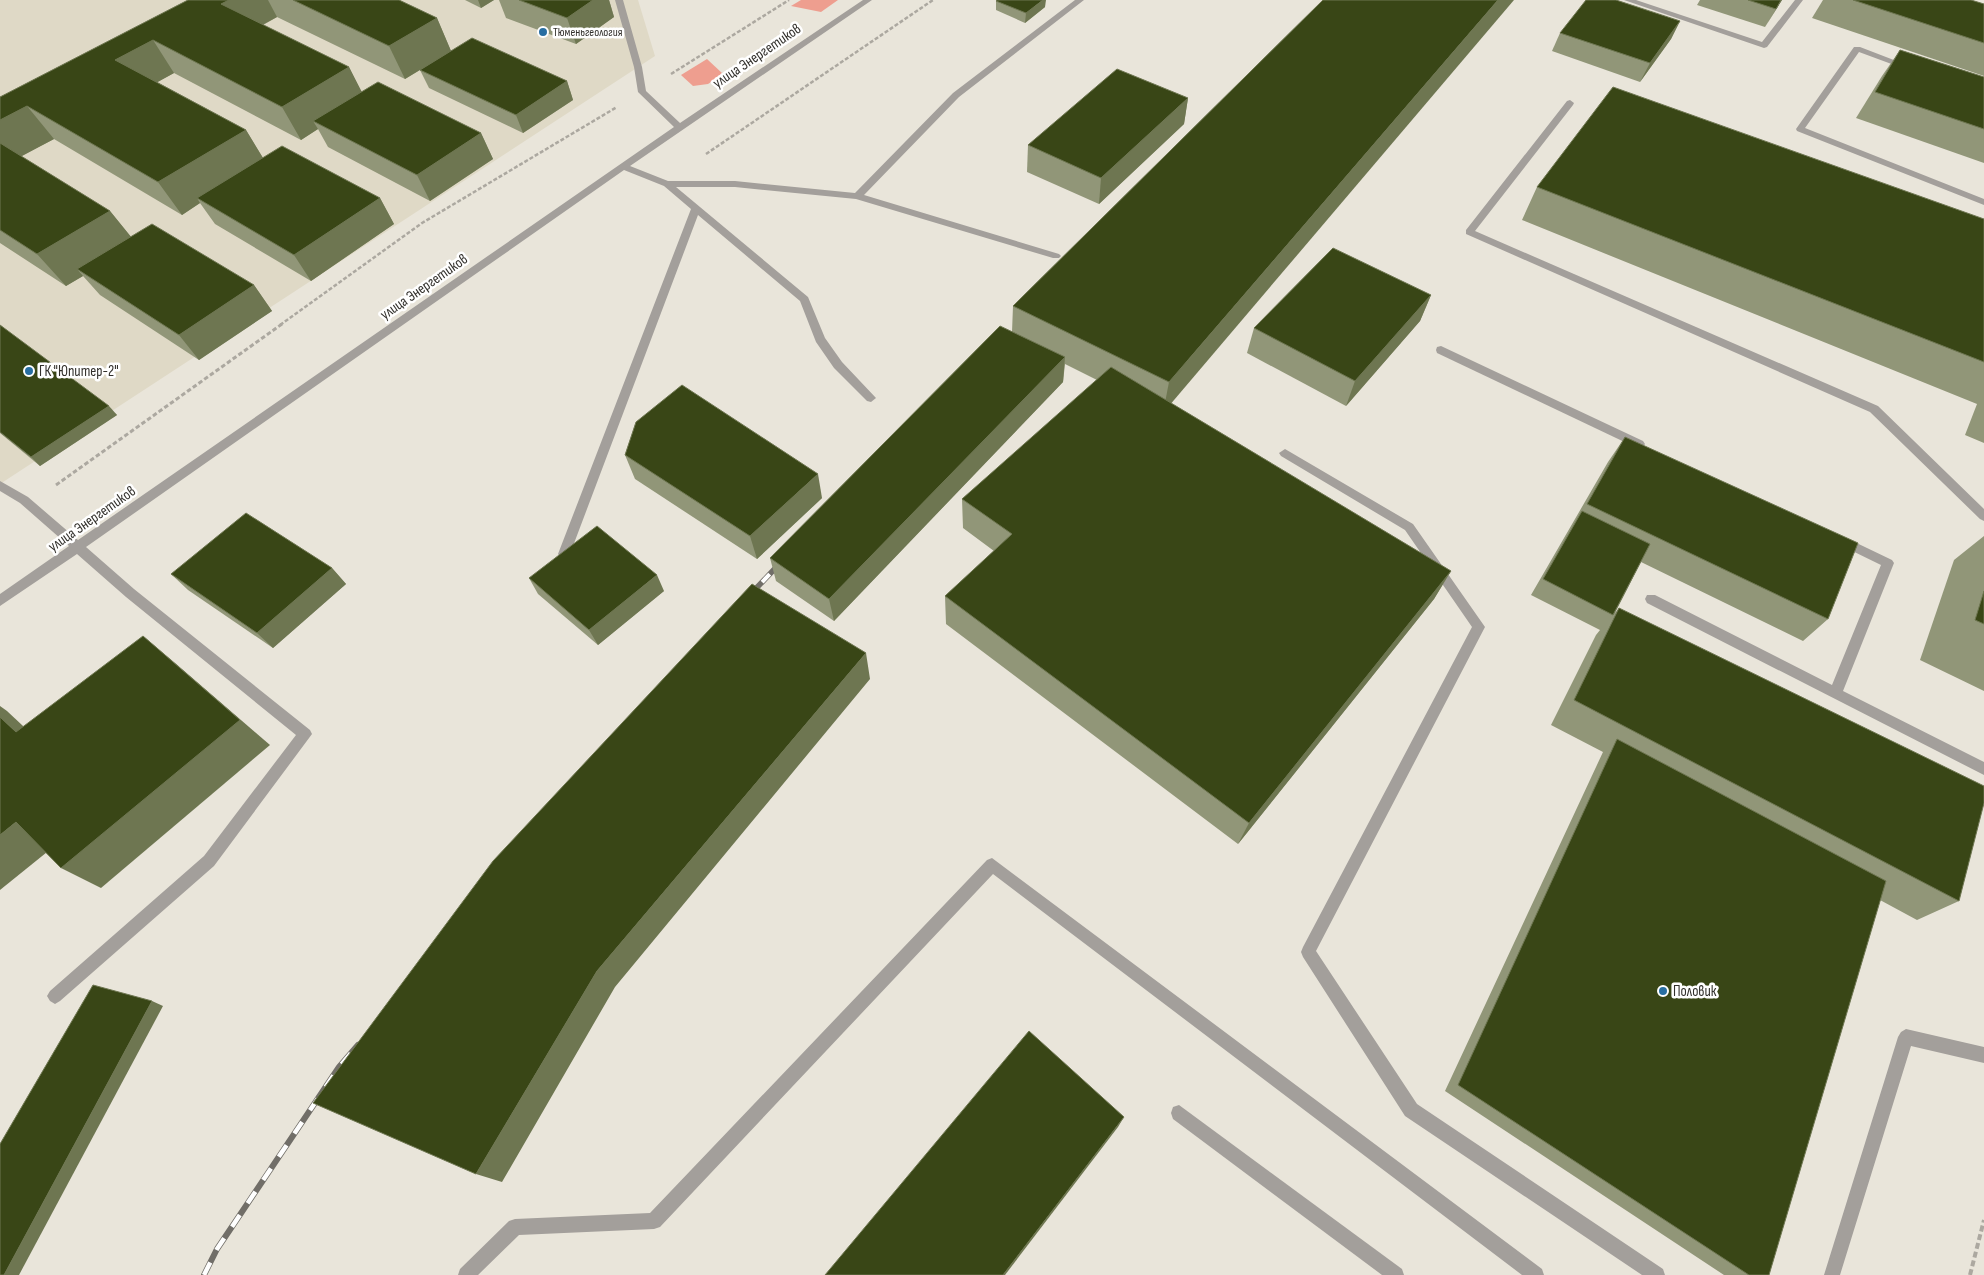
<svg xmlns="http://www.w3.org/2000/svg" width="1984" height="1275" font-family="'Sofia Sans Condensed',sans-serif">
<rect width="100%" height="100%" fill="#e9e5da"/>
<polygon fill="#dfd9c6" points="0,0 638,0 655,56 0,484"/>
<g fill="#ee9e8f">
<polygon points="801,0 838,0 821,12 791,6"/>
<polygon points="707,59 723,74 708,84 693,86 681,75"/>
</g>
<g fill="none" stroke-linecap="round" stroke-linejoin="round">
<g stroke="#aca8a0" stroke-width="2.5" stroke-dasharray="4 2" stroke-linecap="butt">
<polyline points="671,74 789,0"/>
<polyline points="706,154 933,0"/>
<polyline points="280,325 422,223 617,107"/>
</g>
<polyline stroke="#aca8a0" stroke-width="3" stroke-dasharray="4.5 2.5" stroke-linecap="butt" points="56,485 282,324"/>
<polyline stroke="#aca8a0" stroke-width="4" stroke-dasharray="6 3" stroke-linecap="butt" points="1970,1275 1984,1220"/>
<g fill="#a39f9b" fill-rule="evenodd">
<polygon points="615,0 623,0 642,67 646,91 680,123 863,0 872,0 630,166 668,181 735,181 855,193 953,93 1075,0 1084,0 959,97 864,195 1059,254 1061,256 1059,258 1053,258 856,199 735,187 676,187 808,297 825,338 842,362 876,398 871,402 867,401 834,368 816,342 800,301 698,215 570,554 568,557 560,557 558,554 691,209 664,186 624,170 86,547 134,589 310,730 312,734 214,866 60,1001 55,1004 50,1001 47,996 50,991 204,856 296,735 126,597 77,554 0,606 0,594 69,546 20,503 0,491 0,481 28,497 78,540 674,127 638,92 634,67"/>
<polygon points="1624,0 1636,0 1762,42 1795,0 1803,0 1767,47 1764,48"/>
<polygon points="1854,47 1860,47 1912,67 1905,69 1859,52 1805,128 1984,199 1984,205 1797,131 1796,129"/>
<polygon points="1570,100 1574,103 1573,105 1475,231 1878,406 1984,509 1984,521 1980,519 1870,412 1466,234 1466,230 1567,101"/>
<polygon points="1441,346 1643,441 1645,444 1643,447 1635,447 1437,353 1436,350 1437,347"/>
<polygon points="1285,449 1413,524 1485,627 1316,951 1417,1104 1663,1269 1665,1275 1642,1275 1405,1116 1303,957 1301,952 1303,947 1472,627 1405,530 1281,456 1279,453"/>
<polygon points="1842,536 1892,560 1894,563 1843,691 1984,762 1984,775 1647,603 1645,599 1647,595 1655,595 1832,685 1881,565 1838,544 1836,541 1838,538"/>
<polygon points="992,858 1542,1269 1544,1275 1522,1275 993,874 660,1227 654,1229 519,1235 478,1275 458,1275 460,1269 509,1221 515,1219 650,1213 987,860"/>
<polygon points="1906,1029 1984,1047 1984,1063 1911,1046 1840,1275 1824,1275 1898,1037 1901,1032"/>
<polygon points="1179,1105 1402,1269 1404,1275 1382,1275 1173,1119 1171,1113 1173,1107"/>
</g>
<defs>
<polyline id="rail-far1" points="747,598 783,560"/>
<polyline id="rail" points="204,1275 217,1249 339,1067 358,1045"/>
</defs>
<use href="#rail-far1" stroke="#716e68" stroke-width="5.5"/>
<use href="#rail" stroke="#716e68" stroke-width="6"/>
<use href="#rail-far1" stroke="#fff" stroke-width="4" stroke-dasharray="11" stroke-linecap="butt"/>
<use href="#rail" stroke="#fff" stroke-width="4.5" stroke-dasharray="14" stroke-linecap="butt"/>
</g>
<g fill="#919678">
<polygon points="188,0 399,0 437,18 451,51 567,81 573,100 523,133 429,88 420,70 405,79 277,17 263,25 349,67 361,92 481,133 493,159 430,201 328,147 318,129 301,140 174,73 157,82 246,130 263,158 380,198 394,224 311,281 215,224 200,203 182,215 54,139 21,156 110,211 131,237 254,285 272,311 199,360 100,295 83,276 66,286 0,243 0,97"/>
<polygon points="465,0 494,0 481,8"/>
<polygon points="499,0 609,0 614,17 576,44 506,18"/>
<polygon points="1323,0 1171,404 1451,571 1434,599 1238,844 946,624 945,596 994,551 963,528 962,499 1097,380 1065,364 1063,382 834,621 776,581 770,558 1012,332 1013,306"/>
<polygon points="1700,0 1782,0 1765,27 1697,5"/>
<polygon points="1823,0 1971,0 1984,4 1984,76 1812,18"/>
<polygon points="996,1 1045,7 1025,23 996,10"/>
<polygon points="1680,21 1671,39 1640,82 1552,51 1560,33"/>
<polygon points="1900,50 1984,77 1984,163 1856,118 1882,76"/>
<polygon points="1188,98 1184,124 1099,204 1027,172 1028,145"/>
<polygon points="1537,187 1984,219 1984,443 1965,435 1977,404 1522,220"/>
<polygon points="1431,295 1420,321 1346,406 1247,353 1254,328"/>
<polygon points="0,325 117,415 40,466 0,433"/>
<polygon points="1625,437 1828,619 1803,641 1641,562 1615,613 1619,608 1959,901 1917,920 1880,900 1749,1275 1724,1275 1445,1091 1603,752 1551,725 1596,635 1600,630 1531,595 1608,462"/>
<polygon points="625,455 822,498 757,559 635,479"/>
<polygon points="1984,536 1984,691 1920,660 1954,560"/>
<polygon points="332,568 346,584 273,648 188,590 171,574"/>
<polygon points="529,578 664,591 598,645 538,594"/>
</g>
<g fill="#6e7651">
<polygon points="229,0 268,0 277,17 240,37 221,4"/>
<polygon points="478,0 494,0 481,8"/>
<polygon points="593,0 609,0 614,17 576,44 567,18"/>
<polygon points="1043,0 1046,0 1045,7 1025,23 1026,13"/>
<polygon points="1498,0 1514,0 1163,413 1169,382"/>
<polygon points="1781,0 1782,0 1765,27 1776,9"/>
<polygon points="437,18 451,51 405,79 389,46"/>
<polygon points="1680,21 1671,39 1640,82 1650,63"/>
<polygon points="153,40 174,73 138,93 115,60"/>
<polygon points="349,67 366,100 313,121 318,129 301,140 282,107"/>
<polygon points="567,81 573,100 523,133 516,115"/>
<polygon points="1188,98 1184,124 1099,204 1101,178"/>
<polygon points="27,106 54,139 7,164 0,155 0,120"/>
<polygon points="246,130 266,163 197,198 200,203 182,215 158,182"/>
<polygon points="481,133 493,159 430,201 417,175"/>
<polygon points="380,198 394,224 311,281 294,255"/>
<polygon points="110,211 136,243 77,269 83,276 66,286 37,254"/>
<polygon points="254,285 272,311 199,360 179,335"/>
<polygon points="1431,295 1420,321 1346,406 1355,381"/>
<polygon points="1065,357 1063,382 834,621 829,599"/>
<polygon points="109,406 117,415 40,466 31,457"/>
<polygon points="818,474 822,498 757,559 750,536"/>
<polygon points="332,568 346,584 273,648 257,633"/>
<polygon points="1451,571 1434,599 1238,844 1249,823"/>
<polygon points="657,575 664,591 598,645 589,630"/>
<polygon points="143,636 175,663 270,745 101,888 61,868"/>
<polygon points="866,653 870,679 615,987 502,1182 476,1174 597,971"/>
<polygon points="0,706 7,711 55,756 16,732 0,717"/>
<polygon points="16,822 57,844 0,890 0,835"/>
<polygon points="152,1001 163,1006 19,1275 4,1275"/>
<polygon points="1124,1117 1118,1127 1005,1275 1003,1275"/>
</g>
<g fill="#394616" stroke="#6e7651">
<polygon points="188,0 229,0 221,4 349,67 282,107 153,40 115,60 246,130 158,182 27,106 0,120 0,97"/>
<polygon points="293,0 399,0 437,18 389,46"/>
<polygon points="519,0 593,0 567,18"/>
<polygon points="997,0 1043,0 1026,13 996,1"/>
<polygon points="1323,0 1498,0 1169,382 1013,306"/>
<polygon points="1586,0 1616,0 1680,21 1650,63 1560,33"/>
<polygon points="1748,0 1781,0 1776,9"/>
<polygon points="1853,0 1971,0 1984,4 1984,43"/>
<polygon points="472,38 567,81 516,115 420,70"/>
<polygon points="1900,50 1984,77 1984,129 1875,92"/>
<polygon points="1117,69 1188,98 1101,178 1028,145"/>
<polygon points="378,82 481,133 417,175 313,121"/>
<polygon points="1613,87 1984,219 1984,362 1537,187"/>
<polygon points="0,143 110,211 37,254 0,230"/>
<polygon points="282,146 380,198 294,255 197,198"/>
<polygon points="152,224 254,285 179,335 77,269"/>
<polygon points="1333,248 1431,295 1355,381 1254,328"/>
<polygon points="0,325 109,406 31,457 0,432"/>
<polygon points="1000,326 1065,357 829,599 770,558"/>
<polygon points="1111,367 1451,571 1249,823 945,596 1012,534 962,499"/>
<polygon points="682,385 818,474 750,536 625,455 636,422"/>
<polygon points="1625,437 1858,543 1828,619 1587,504"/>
<polygon points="1582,511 1650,544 1613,615 1543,579"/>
<polygon points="246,513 332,568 257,633 171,574"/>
<polygon points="597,526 657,575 589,630 529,578"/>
<polygon points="752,584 866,653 597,971 476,1174 313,1103 493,861"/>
<polygon points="1984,591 1984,624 1975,620"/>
<polygon points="1619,608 1984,786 1984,803 1959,901 1574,700"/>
<polygon points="143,636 240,720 61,868 16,822 0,835 0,717 16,732"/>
<polygon points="1617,739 1886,881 1769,1275 1749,1275 1458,1085"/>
<polygon points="93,985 152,1001 4,1275 0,1275 0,1144"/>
<polygon points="1029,1031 1124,1117 1003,1275 825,1275"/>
</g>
<g fill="#286ea2" stroke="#fff" stroke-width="2">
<circle cx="543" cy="32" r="5"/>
<circle cx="29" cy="371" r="5"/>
<circle cx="1663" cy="991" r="5"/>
</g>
<g text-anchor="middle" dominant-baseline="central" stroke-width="5" stroke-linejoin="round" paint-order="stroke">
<g font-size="12" fill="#32302c" stroke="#fff" text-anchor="start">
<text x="553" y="32">Тюменьгеология</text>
</g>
<g font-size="15" fill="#32302c" stroke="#fff">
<text transform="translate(757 56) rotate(-34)">улица Энергетиков</text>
<text transform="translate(424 287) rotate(-35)">улица Энергетиков</text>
<text transform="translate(92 519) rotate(-35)">улица Энергетиков</text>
</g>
<g font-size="15" fill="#32302c" stroke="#fff" text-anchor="start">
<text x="39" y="371">ГК "Юпитер-2"</text>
<text x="1673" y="991">Половик</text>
</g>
</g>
</svg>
